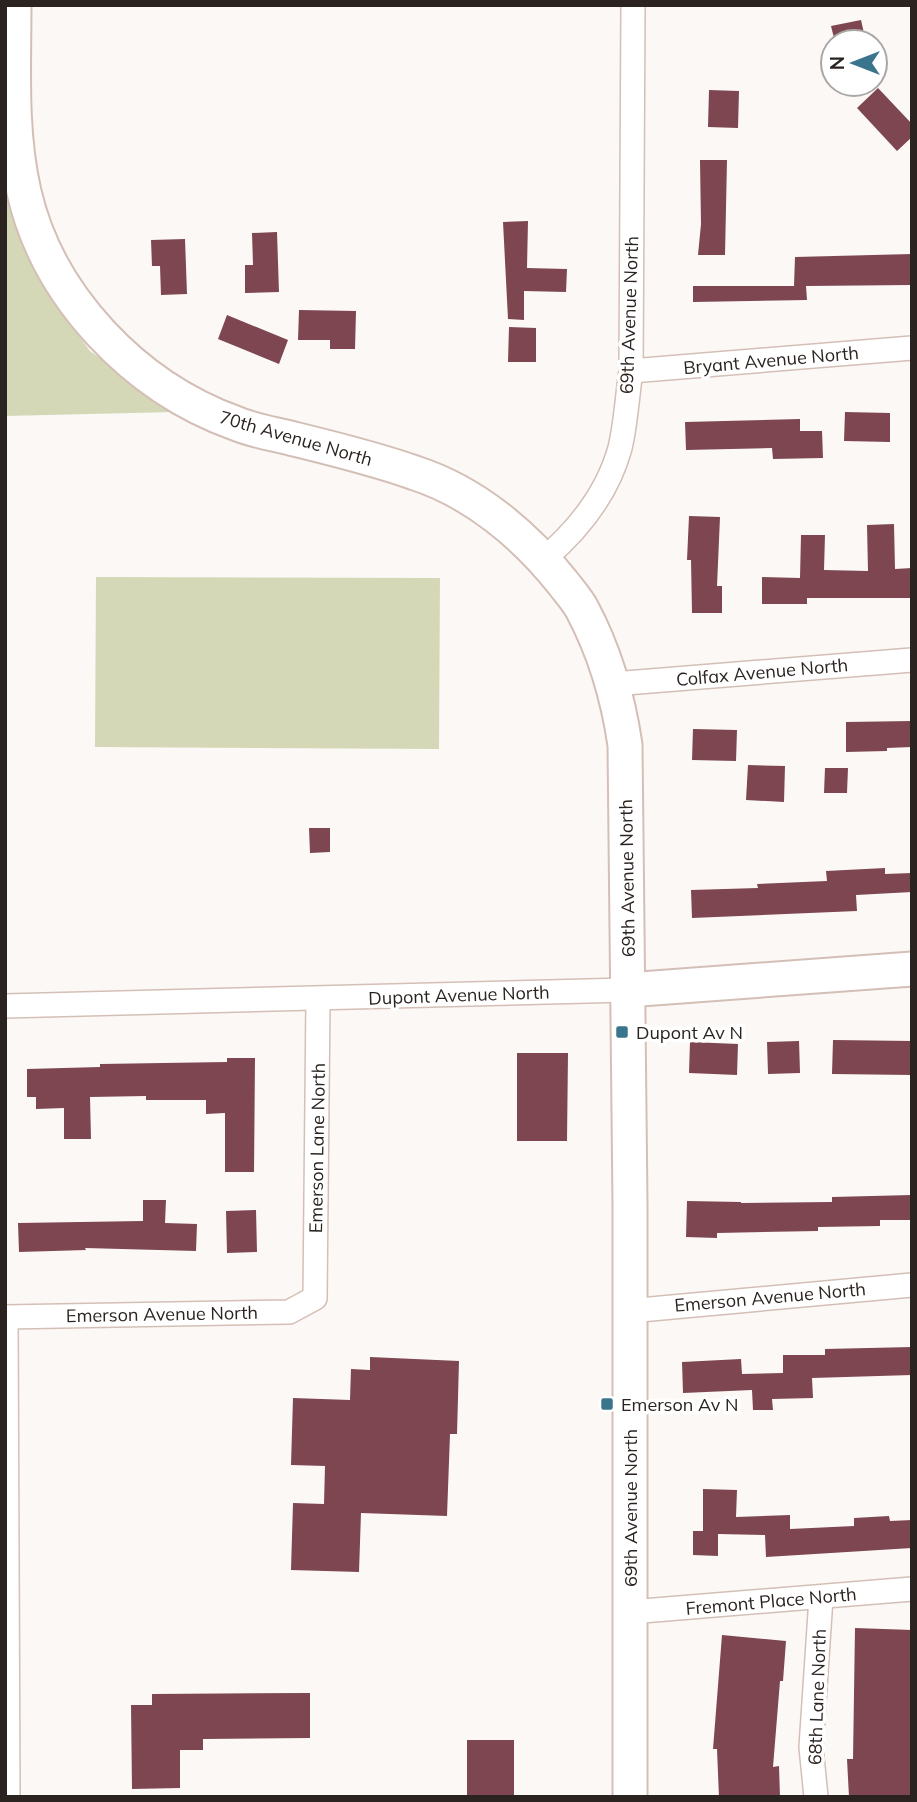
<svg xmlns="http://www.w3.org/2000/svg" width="917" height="1802" font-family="Mulish,sans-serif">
<rect width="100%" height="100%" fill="#fcf8f6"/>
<g fill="#d5d8b6">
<polygon points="5,169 27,246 52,299 90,351 174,412 5,416"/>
<polygon points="96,577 440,578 439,749 95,747"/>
</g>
<g fill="#7d4651">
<polygon points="861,20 866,42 835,42 831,26"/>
<polygon points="878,88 912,124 912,137 897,151 857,108"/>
<polygon points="709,90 739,91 738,128 708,127"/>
<polygon points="700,160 727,160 725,255 698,255 701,224"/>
<polygon points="528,221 527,268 567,269 566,292 524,291 524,320 508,319 503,222"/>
<polygon points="277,232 279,292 245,293 245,265 253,265 252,233"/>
<polygon points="185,239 187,294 161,295 160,266 152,266 151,240"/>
<polygon points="912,254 912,285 806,286 807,300 693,302 693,286 794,286 795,257"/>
<polygon points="299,310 356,311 355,349 330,349 330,340 298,340"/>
<polygon points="227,315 288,340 279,364 218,339"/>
<polygon points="509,327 536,328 536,362 508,362"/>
<polygon points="845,412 890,413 890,442 844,441"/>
<polygon points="800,419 800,431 822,431 823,458 773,459 772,448 686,450 685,422"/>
<polygon points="689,516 720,517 717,586 722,586 722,613 692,613 691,560 687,560"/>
<polygon points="894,524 895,569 912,568 912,598 807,598 807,604 762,604 762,577 800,578 801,535 825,535 824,570 868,571 867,525"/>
<polygon points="912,721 912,747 887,748 887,751 846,752 846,722"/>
<polygon points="693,729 737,730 736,761 692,760"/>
<polygon points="748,765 785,766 784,802 746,800"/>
<polygon points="825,768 848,768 847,793 824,793"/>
<polygon points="309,828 330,828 330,852 310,853"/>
<polygon points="885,868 885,874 912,873 912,892 856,895 857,911 692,918 691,890 758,888 757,884 827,881 826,871"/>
<polygon points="833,1040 912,1041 912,1075 832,1074"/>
<polygon points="799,1041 800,1073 768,1074 767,1042"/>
<polygon points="690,1042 738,1044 737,1075 689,1073"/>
<polygon points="517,1053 568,1053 567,1141 517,1141"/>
<polygon points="227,1058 255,1058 254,1172 225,1172 225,1113 206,1114 206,1100 146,1100 146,1096 90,1097 91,1139 64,1139 64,1108 36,1109 36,1097 27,1097 27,1069 100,1067 100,1064 227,1062"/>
<polygon points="912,1195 912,1220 880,1220 880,1226 818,1227 818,1231 717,1233 717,1238 686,1237 687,1201 741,1202 741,1203 832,1202 832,1197"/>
<polygon points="143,1200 166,1200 165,1223 197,1224 196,1251 85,1248 86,1250 19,1252 18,1223 143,1221"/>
<polygon points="256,1210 257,1252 227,1253 226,1211"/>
<polygon points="912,1347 912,1375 812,1378 813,1398 772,1399 773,1410 753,1410 752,1390 683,1393 682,1362 741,1359 742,1374 783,1373 783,1355 825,1355 825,1349"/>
<polygon points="370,1357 459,1361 457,1434 450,1434 447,1516 361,1513 359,1572 291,1570 293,1503 324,1504 325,1466 291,1465 293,1398 350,1400 351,1369 370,1370"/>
<polygon points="703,1489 737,1490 736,1517 790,1515 790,1529 854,1526 854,1518 889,1516 890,1521 912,1520 912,1548 766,1557 765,1535 718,1534 718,1556 693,1555 693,1531 703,1531"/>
<polygon points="855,1628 912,1630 912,1797 849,1797 847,1759 853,1759"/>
<polygon points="722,1635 786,1641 783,1681 780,1681 773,1767 779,1766 780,1797 719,1797 717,1749 713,1749"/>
<polygon points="310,1693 310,1738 203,1739 203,1750 180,1750 180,1788 132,1789 131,1705 152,1705 152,1694"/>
<rect x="467" y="1740" width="47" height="57"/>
</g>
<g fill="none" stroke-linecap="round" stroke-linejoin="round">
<defs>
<g id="street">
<polyline points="631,371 912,348"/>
<path d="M544,559C578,530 608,492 620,448C626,423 627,397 631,371L633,5"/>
<polyline points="613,684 912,660"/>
<polyline points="5,1006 627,990"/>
<polyline points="629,1311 912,1285"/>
<polyline points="5,1317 289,1312 315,1298 318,999"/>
<polyline points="6,1317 8,1797"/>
<polyline points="630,1612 912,1589"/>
<polyline points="816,1797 811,1747 821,1598"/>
</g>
<g id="secondary">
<path d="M14,5C14,67 10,131 24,192C48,297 135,387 235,423C251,430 269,433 286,437C330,448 373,458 415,473C474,492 525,535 563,583C569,591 577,600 582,609C605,652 618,697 625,745L630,1203V1797"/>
<polyline points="627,990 912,969"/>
</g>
</defs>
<use href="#street" stroke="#d4bfb7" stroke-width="26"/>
<use href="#secondary" stroke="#d4bfb7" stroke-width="37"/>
<use href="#street" stroke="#fff" stroke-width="23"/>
<use href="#secondary" stroke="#fff" stroke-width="33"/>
</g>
<g fill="#3a748d" stroke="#fff" stroke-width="2.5">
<rect x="615" y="1025" width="14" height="14" rx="3.5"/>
<rect x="600" y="1397" width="14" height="14" rx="3.5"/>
</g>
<g text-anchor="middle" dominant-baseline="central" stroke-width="7" stroke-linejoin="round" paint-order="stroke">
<g font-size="18" fill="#2b2320" stroke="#fff">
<text transform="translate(629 315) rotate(-88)">69th Avenue North</text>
<text transform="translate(771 360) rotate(-5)">Bryant Avenue North</text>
<text transform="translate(296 438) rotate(16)">70th Avenue North</text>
<text transform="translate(762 672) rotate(-5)">Colfax Avenue North</text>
<text transform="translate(627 878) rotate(-91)">69th Avenue North</text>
<text transform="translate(459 995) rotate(-2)">Dupont Avenue North</text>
<text transform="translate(317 1148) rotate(-89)">Emerson Lane North</text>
<text transform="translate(770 1297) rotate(-5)">Emerson Avenue North</text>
<text transform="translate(162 1314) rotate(-1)">Emerson Avenue North</text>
<text transform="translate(630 1508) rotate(-90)">69th Avenue North</text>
<text transform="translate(771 1601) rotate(-5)">Fremont Place North</text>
<text transform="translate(817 1697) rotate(-88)">68th Lane North</text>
</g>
<g font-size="18" fill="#2b2320" stroke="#fff" text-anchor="start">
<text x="636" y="1032">Dupont Av N</text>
<text x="621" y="1404">Emerson Av N</text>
</g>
</g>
<rect width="917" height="1802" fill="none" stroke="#2b2320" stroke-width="14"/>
<g transform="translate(854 63) rotate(270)"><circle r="33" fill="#ffffff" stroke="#aaa7a6" stroke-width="2"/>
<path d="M0-5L12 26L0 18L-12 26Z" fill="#3a748d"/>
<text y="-10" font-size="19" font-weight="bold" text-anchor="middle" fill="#2b2320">N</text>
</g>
</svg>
